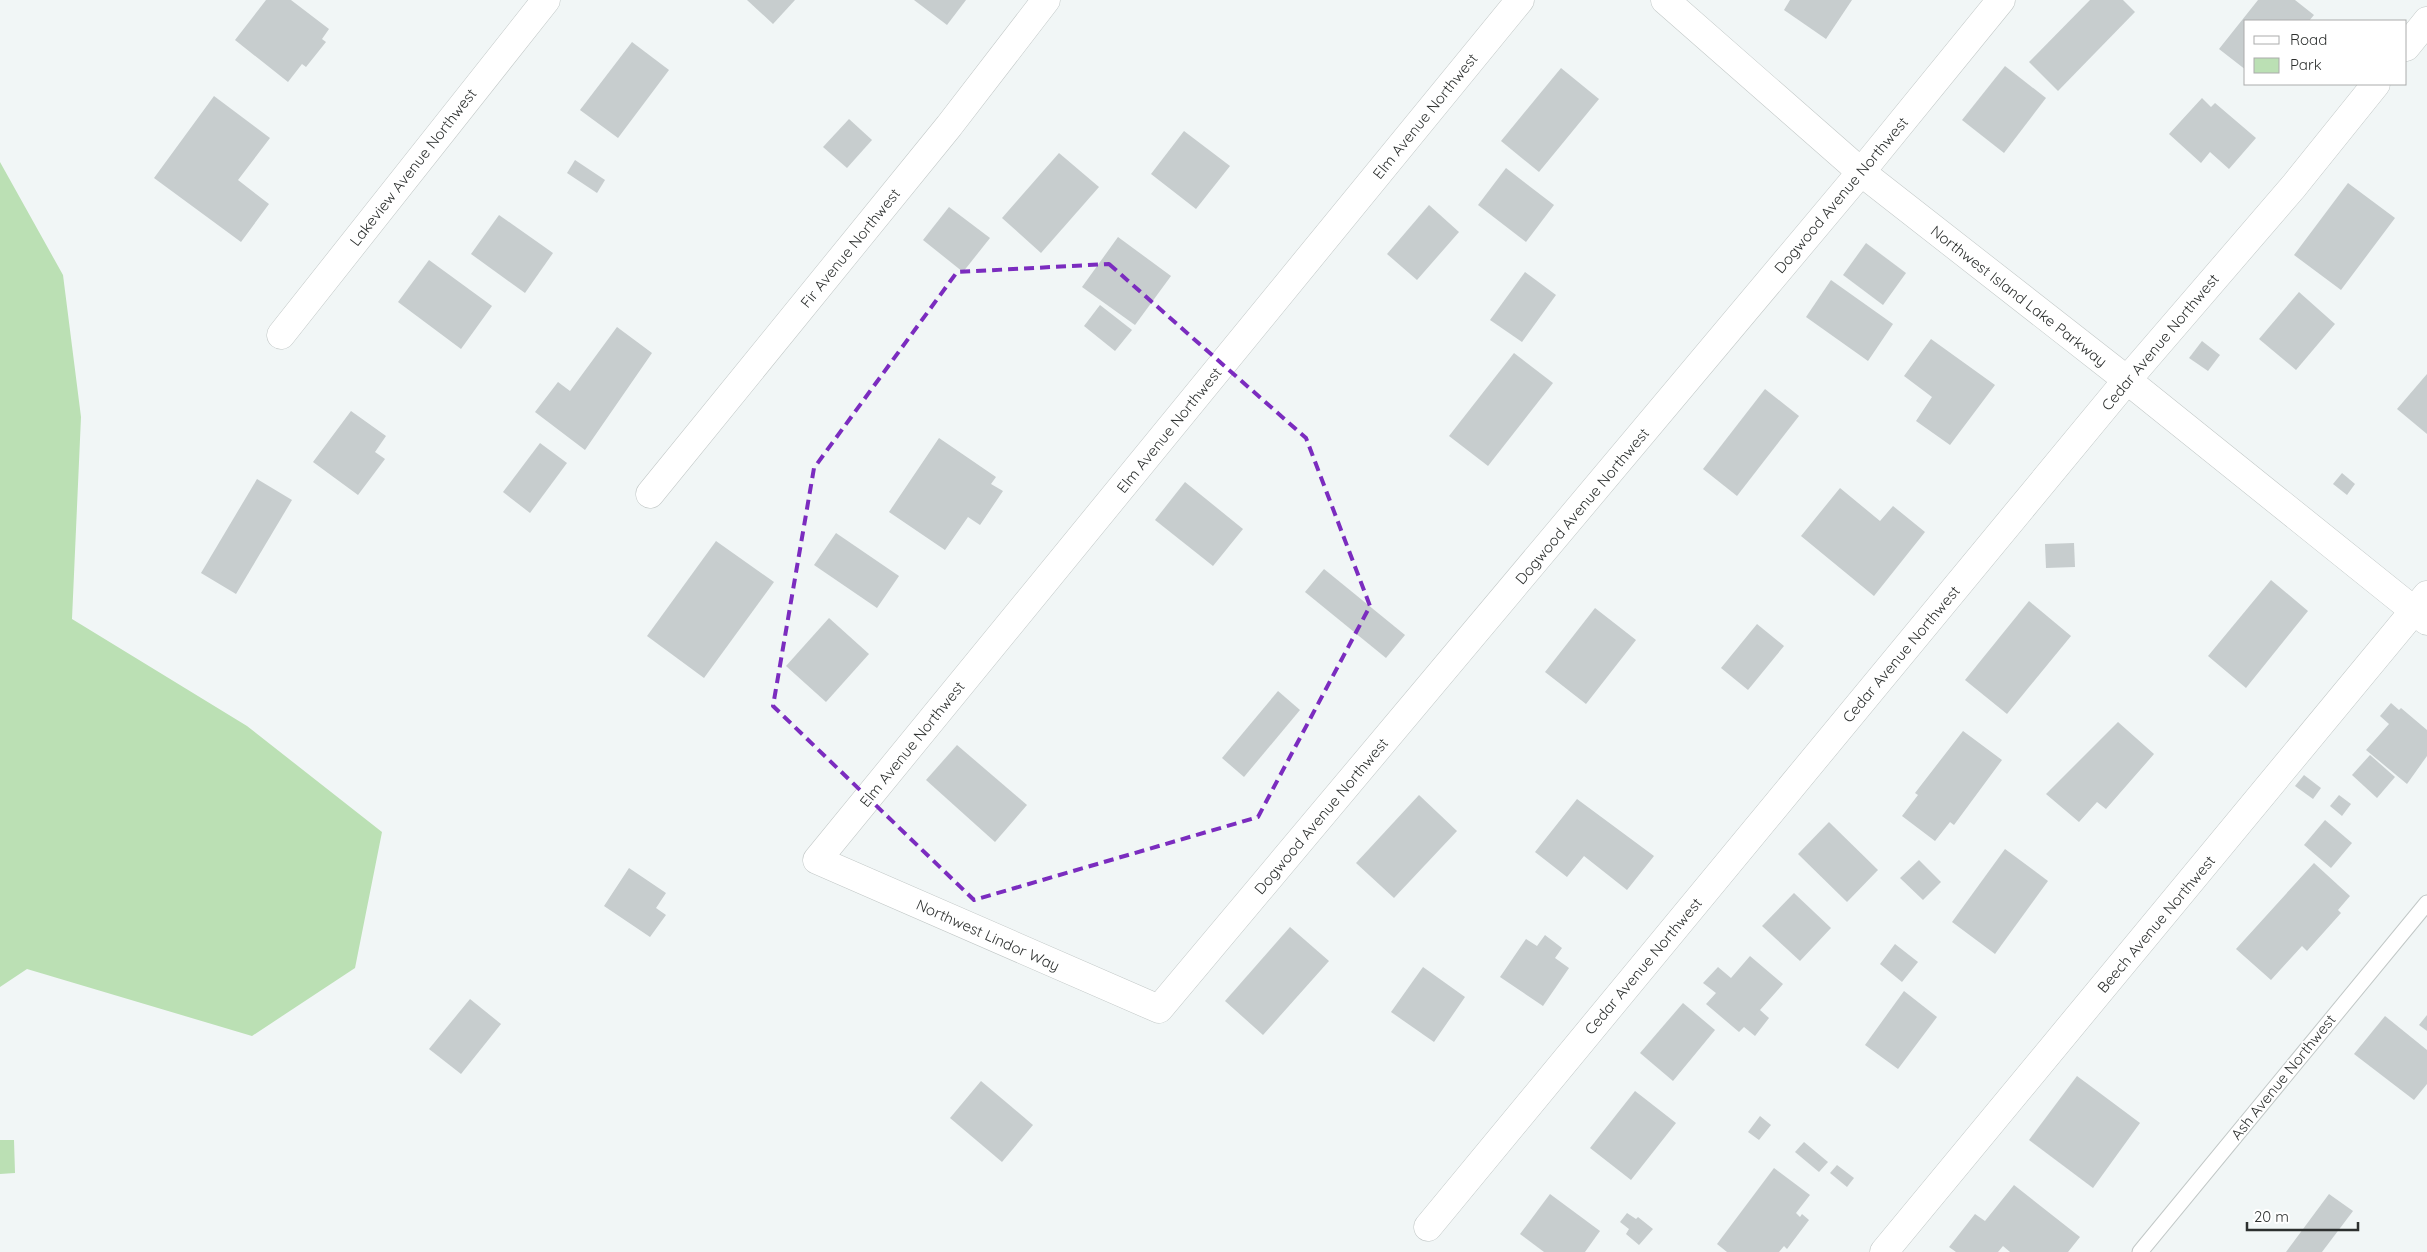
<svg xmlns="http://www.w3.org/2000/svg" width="2427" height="1252" font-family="Quicksand,sans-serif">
<rect width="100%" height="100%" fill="#f1f6f6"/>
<g fill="#bbe0b4">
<polygon points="0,162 63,275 81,417 72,619 247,726 382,832 355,968 252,1036 27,969 0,987"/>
<polygon points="0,1140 14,1140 15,1173 0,1174"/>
</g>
<g fill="#c7cdce">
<polygon points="266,0 291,0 329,29 322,39 326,42 306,67 302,64 288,82 235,40"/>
<polygon points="747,0 795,0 773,24"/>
<polygon points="914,0 966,0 947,25"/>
<polygon points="1790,0 1852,0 1826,39 1784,10"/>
<polygon points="2090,0 2123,0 2135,12 2058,91 2029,62"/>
<polygon points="2258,0 2295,0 2314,15 2309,21 2246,21 2246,70 2219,49"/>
<polygon points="632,42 669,70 618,138 580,110"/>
<polygon points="2005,66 2046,98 2004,153 1962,120"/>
<polygon points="1561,68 1599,99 1539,172 1501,141"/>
<polygon points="214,96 270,138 238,180 269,204 241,242 154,178"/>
<polygon points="2202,98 2211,107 2215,103 2256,138 2229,169 2210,152 2201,163 2169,134"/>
<polygon points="849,119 872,140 847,168 823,147"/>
<polygon points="1184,131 1230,166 1196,209 1151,174"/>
<polygon points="1059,153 1099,187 1041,253 1002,218"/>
<polygon points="575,160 605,180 597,193 567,173"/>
<polygon points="1506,168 1554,205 1526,242 1478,205"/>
<polygon points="2348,183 2395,218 2341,290 2294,255"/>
<polygon points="1429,205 1459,232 1417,280 1387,254"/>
<polygon points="949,207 990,238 963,272 923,240"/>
<polygon points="499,215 553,253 525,293 471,254"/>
<polygon points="1118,237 1171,276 1135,325 1082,287"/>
<polygon points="1866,243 1906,273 1883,305 1843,275"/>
<polygon points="429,260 492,306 461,349 398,302"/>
<polygon points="1525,272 1556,295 1522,342 1490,320"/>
<polygon points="1831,280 1893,324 1868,361 1806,317"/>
<polygon points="2299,292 2335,324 2296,370 2259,339"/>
<polygon points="1100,305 1132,330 1115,351 1084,326"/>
<polygon points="617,327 652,353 585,450 535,412 558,382 570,391"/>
<polygon points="1931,339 1995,385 1950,445 1916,421 1932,397 1904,376"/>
<polygon points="2202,341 2220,355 2208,371 2189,358"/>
<polygon points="1514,353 1553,383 1488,466 1449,436"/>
<polygon points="2427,374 2427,434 2397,409"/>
<polygon points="1765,389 1799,416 1737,496 1703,469"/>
<polygon points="351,411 386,436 375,452 385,459 358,495 313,462"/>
<polygon points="939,438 996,477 991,484 1003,491 980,525 968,517 945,550 889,512"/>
<polygon points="540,443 567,463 530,513 503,492"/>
<polygon points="2342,473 2355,484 2347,495 2333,484"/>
<polygon points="257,479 292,500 236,594 201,573"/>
<polygon points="1185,482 1243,529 1213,566 1155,520"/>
<polygon points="1840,488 1880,521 1893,506 1925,532 1874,596 1801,536"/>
<polygon points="836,533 899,576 877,608 814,565"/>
<polygon points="716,541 774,582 704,678 647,636"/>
<polygon points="2074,543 2075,567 2046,568 2045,544"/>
<polygon points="1324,569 1405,635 1386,658 1305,592"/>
<polygon points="2271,580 2308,611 2246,688 2208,656"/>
<polygon points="2029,601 2071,636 2007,714 1965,680"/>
<polygon points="1595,608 1636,640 1586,704 1545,672"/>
<polygon points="829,618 869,654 826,702 786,666"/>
<polygon points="1757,624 1784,646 1748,690 1721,668"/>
<polygon points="1278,691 1300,710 1244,777 1222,758"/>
<polygon points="2391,703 2399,710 2401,708 2427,730 2427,756 2407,784 2366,750 2389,724 2380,716"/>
<polygon points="2118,722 2154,754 2106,809 2097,802 2079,822 2046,794"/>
<polygon points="1963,731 2002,760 1954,825 1950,822 1935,841 1902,816 1918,795 1915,793"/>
<polygon points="957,745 1027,805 995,842 926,780"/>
<polygon points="2370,755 2395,777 2377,798 2352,775"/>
<polygon points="2304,775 2321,788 2313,799 2295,786"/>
<polygon points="1419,795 1457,831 1394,898 1356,863"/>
<polygon points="2339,795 2351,804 2342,816 2330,806"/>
<polygon points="1577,799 1654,856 1627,890 1584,856 1567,877 1535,852"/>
<polygon points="2325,820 2352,843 2331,868 2304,845"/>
<polygon points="1829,822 1878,870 1847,902 1798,854"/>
<polygon points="2005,849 2048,881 1995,954 1952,922"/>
<polygon points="1919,860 1941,882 1923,900 1900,878"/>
<polygon points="2314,863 2350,896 2338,910 2341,913 2307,951 2302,946 2271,980 2236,949"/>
<polygon points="629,868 666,893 656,908 666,915 650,937 604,906"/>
<polygon points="1794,893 1831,928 1800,961 1762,926"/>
<polygon points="1290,927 1329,961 1263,1035 1225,1001"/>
<polygon points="1545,935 1562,948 1555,958 1569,968 1543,1006 1500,977 1526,939 1537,946"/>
<polygon points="1895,944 1918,962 1902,982 1880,964"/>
<polygon points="1750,956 1783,984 1760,1010 1769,1018 1755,1036 1744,1027 1739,1032 1706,1004 1716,993 1703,983 1718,967 1731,978"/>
<polygon points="1423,967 1465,997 1434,1042 1391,1012"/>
<polygon points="1904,991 1937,1017 1898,1069 1865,1045"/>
<polygon points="470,999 501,1024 461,1074 429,1049"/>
<polygon points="1683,1003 1715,1030 1673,1081 1640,1053"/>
<polygon points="2427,1015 2427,1031 2419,1025"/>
<polygon points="2385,1016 2427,1050 2427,1084 2414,1100 2354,1054"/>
<polygon points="2077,1076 2140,1123 2093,1188 2029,1140"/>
<polygon points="981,1081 1033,1125 1002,1162 950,1118"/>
<polygon points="1635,1091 1676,1123 1631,1180 1590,1148"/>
<polygon points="1760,1116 1771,1125 1759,1140 1748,1132"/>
<polygon points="1804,1142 1828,1162 1819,1172 1795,1152"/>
<polygon points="1837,1165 1854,1178 1847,1187 1830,1173"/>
<polygon points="1774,1168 1810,1195 1796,1213 1800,1217 1802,1214 1809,1220 1787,1249 1784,1246 1779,1252 1727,1252 1717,1244"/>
<polygon points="2014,1185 2080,1237 2068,1252 2010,1252 2003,1246 1998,1252 1956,1252 1949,1247 1975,1214 1985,1221"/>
<polygon points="1550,1194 1600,1231 1585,1252 1544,1252 1520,1234"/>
<polygon points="2329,1194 2353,1211 2322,1252 2286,1252"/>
<polygon points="1627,1213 1636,1219 1638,1217 1653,1229 1639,1245 1626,1234 1629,1229 1620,1222"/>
</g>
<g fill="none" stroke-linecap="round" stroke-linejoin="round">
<defs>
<polyline id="lane" points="2140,1252 2427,903"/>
<g id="street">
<polyline points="1520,0 817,860 1159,1009 1861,172 2001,0"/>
<polyline points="1665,0 1861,172 2127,380 2427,621"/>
<polyline points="2406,47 2427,21"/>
<polyline points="281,335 546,0"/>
<polyline points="650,494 949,126 1046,0"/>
<polyline points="1428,1227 2127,380 2294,186 2376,84"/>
<polyline points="1884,1252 2427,595"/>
</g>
</defs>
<use href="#lane" stroke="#c2c8c7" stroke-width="17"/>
<use href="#street" stroke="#c2c8c7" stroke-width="29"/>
<use href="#lane" stroke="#fff" stroke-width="15"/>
<use href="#street" stroke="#fff" stroke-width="28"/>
</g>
<path fill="none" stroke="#7b2cbf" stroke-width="4" stroke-dasharray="10 6" stroke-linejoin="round" d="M1109,264L1306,438L1370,606L1258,817L974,900L773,706L814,468L957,272Z"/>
<g text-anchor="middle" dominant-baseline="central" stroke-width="4" stroke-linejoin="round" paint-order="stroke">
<g font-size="15" fill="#2d302f" stroke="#fff">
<text transform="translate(1425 116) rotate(-51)">Elm Avenue Northwest</text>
<text transform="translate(413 167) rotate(-52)">Lakeview Avenue Northwest</text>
<text transform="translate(1841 195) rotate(-50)">Dogwood Avenue Northwest</text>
<text transform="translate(850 248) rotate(-51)">Fir Avenue Northwest</text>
<text transform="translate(2019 296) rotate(38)">Northwest Island Lake Parkway</text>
<text transform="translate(2160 342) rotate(-50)">Cedar Avenue Northwest</text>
<text transform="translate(1169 430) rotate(-51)">Elm Avenue Northwest</text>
<text transform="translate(1582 506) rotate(-50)">Dogwood Avenue Northwest</text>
<text transform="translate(1901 654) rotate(-50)">Cedar Avenue Northwest</text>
<text transform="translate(912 744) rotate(-51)">Elm Avenue Northwest</text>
<text transform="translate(1321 816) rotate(-50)">Dogwood Avenue Northwest</text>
<text transform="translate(2156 924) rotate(-50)">Beech Avenue Northwest</text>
<text transform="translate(988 935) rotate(24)">Northwest Lindor Way</text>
<text transform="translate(1643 966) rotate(-50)">Cedar Avenue Northwest</text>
<text transform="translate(2283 1077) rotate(-51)">Ash Avenue Northwest</text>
</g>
</g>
<rect x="2244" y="20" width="162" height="65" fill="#ffffff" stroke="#abacac"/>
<rect x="2254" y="36" width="25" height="8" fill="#ffffff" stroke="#abacac"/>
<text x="2290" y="45" font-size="15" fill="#2d302f">Road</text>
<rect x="2254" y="58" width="25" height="15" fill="#bbe0b4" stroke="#abacac"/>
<text x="2290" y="70" font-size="15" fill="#2d302f">Park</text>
<path d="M2247 1222v8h111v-8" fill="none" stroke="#2d302f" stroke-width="2.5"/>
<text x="2254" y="1222" font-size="15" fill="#2d302f" stroke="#ffffff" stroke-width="4" paint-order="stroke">20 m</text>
</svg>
